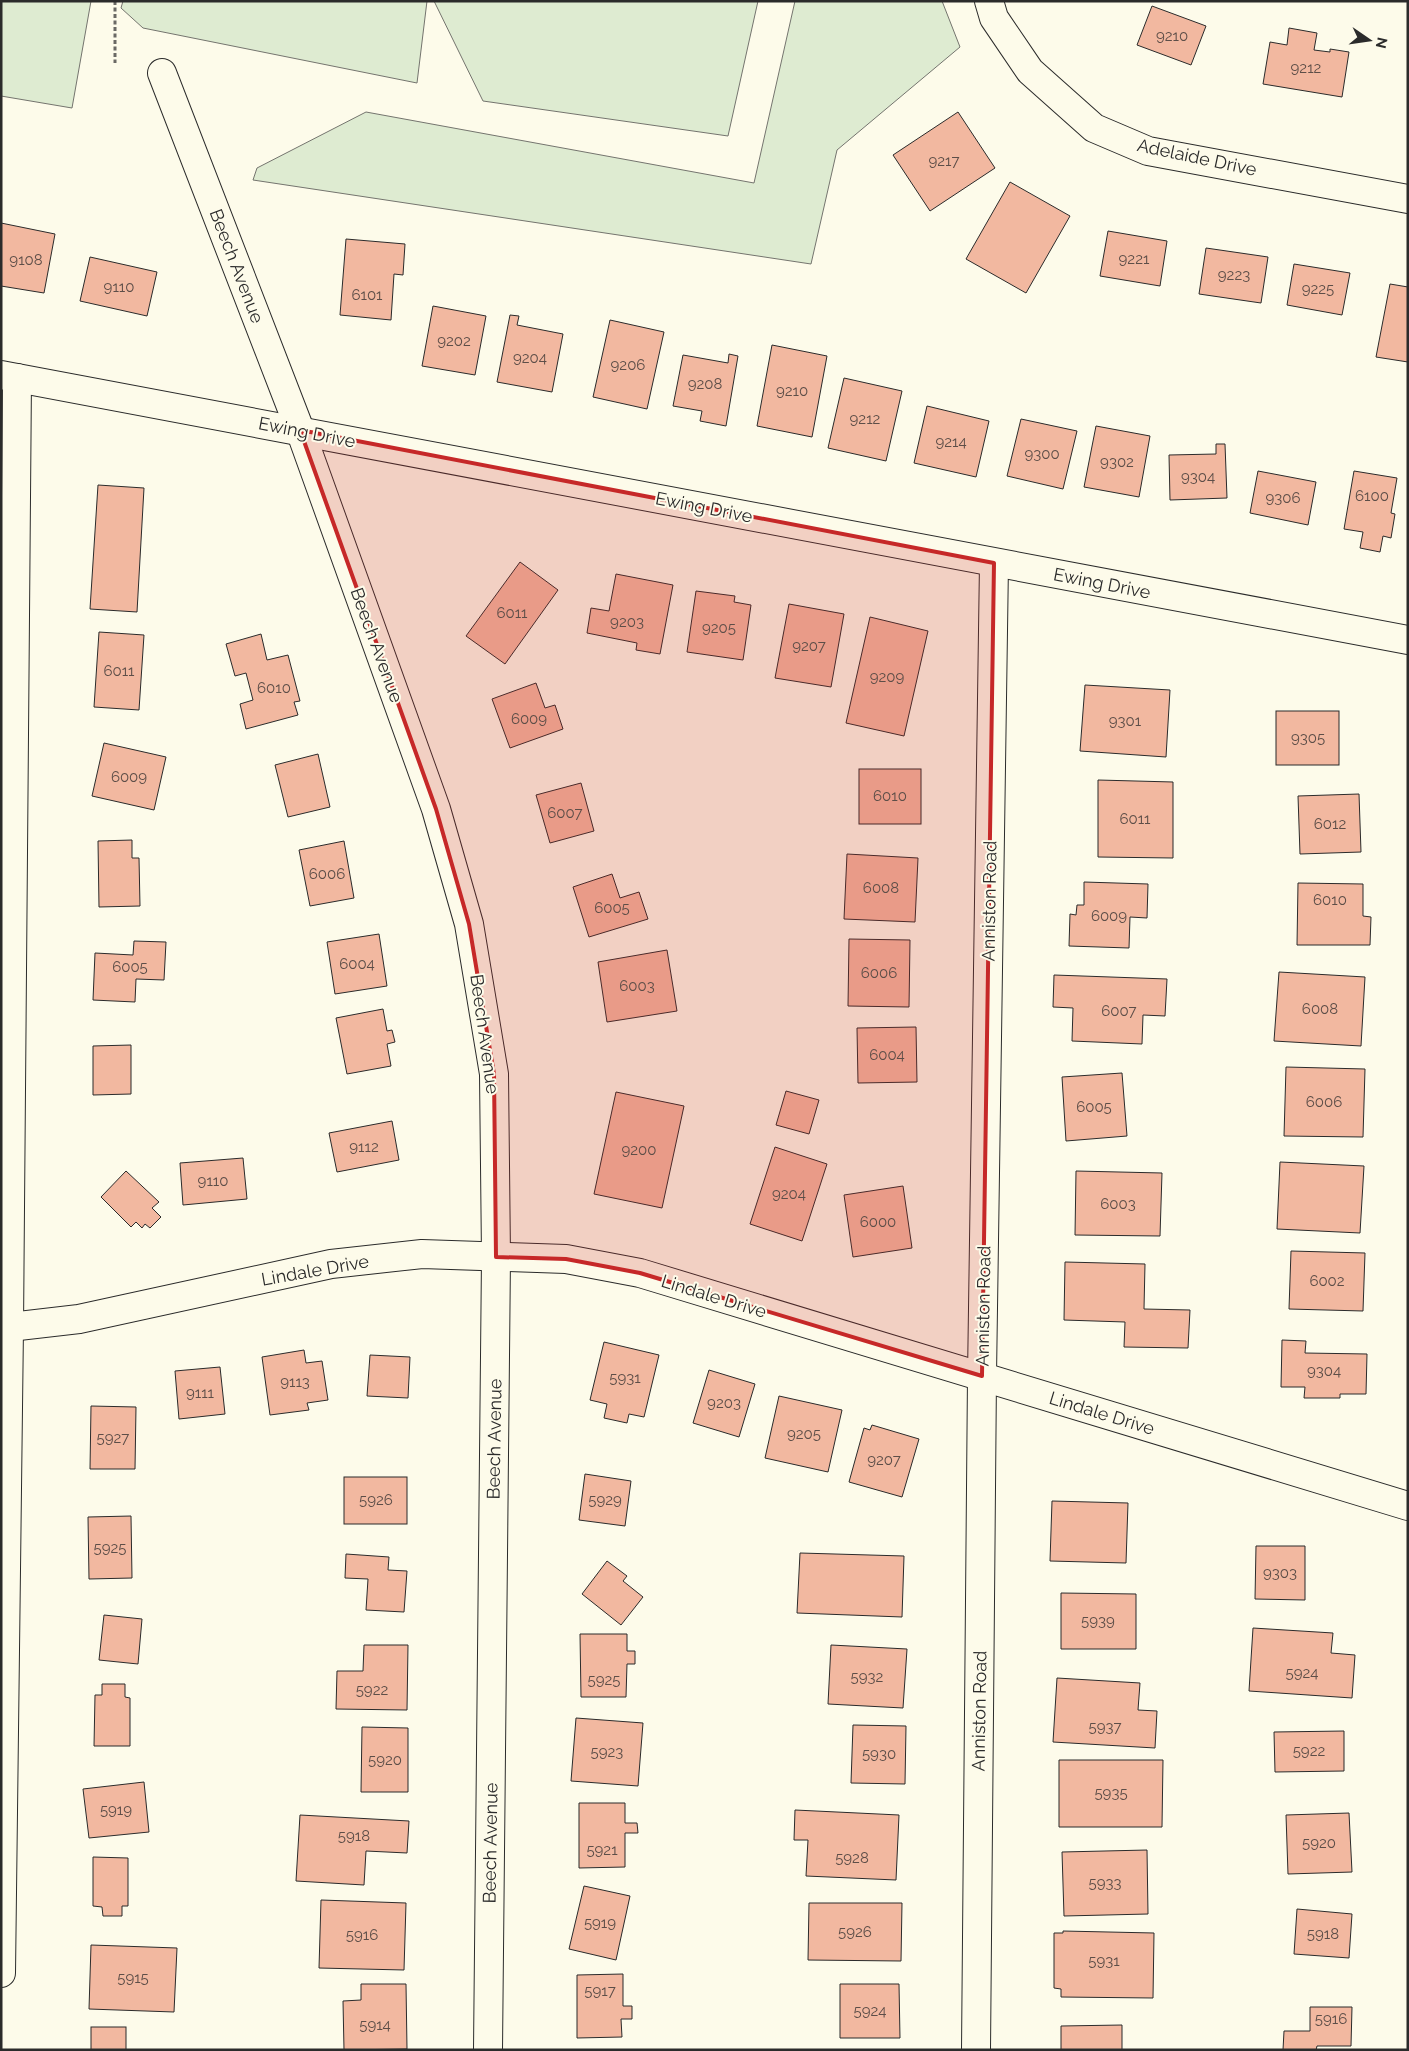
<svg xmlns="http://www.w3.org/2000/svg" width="1409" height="2051" font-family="Raleway,sans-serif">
<rect width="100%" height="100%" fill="#fdfbea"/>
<g fill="#deebd1" stroke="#74746e">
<polygon points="1,1 91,1 72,108 1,96"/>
<polygon points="123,1 427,1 417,83 143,28 121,8"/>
<polygon points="434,1 758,1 728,136 483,101"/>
<polygon points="795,1 942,1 960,47 837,150 811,264 253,180 257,168 366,112 754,183"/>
</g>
<g fill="#f2b8a0" stroke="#2b2b2b">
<polygon points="1152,6 1206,26 1191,65 1137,45"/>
<polygon points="1289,28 1317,33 1314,50 1330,52 1330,49 1349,52 1342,97 1263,84 1270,42 1287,45"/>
<polygon points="958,112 995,168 930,211 893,155"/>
<polygon points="1010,182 1070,216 1026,293 966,259"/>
<polygon points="1,223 55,234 44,293 1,286"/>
<polygon points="1108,231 1167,241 1160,286 1100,276"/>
<polygon points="346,239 405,244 403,275 394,274 391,320 340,315"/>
<polygon points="1206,248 1268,257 1261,303 1199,294"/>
<polygon points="90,257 157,272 147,316 80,301"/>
<polygon points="1294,264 1350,273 1342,315 1287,305"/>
<polygon points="1390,284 1408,287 1408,362 1376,357"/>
<polygon points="433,306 486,316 475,375 422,366"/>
<polygon points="510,315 519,316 517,325 563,334 552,392 497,382"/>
<polygon points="610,320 664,332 647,409 593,397"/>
<polygon points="772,345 827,356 812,437 757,426"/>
<polygon points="729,354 738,356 726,426 700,421 702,411 673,406 683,355 728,363"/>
<polygon points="844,378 902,391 886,461 828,448"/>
<polygon points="927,406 989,421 976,477 914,463"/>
<polygon points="1021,419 1077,431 1063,489 1007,476"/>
<polygon points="1096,426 1150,436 1139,497 1084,487"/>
<polygon points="1216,444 1225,444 1227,498 1170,500 1169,455 1216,454"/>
<polygon points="1258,471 1316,482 1308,525 1250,513"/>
<polygon points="1354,471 1397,478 1391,513 1395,514 1391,538 1383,536 1380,552 1360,548 1363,532 1344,529"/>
<polygon points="98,485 144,488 137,612 90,609"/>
<polygon points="520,562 558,590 505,664 466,636"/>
<polygon points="616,574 673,585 660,654 636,650 637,643 587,633 591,608 609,611"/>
<polygon points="696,591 735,596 734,602 751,605 743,660 687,652"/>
<polygon points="789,604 844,614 831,687 775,678"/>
<polygon points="870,617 928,631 904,736 846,723"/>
<polygon points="99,632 144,635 139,710 94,707"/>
<polygon points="261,634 267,660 288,655 300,701 294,702 298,715 246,729 240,704 253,700 246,673 235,676 226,644"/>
<polygon points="536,683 545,708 555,705 563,729 510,748 492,699"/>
<polygon points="1085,685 1170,690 1166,757 1080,751"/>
<rect x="1276" y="711" width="63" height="54"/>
<polygon points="104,743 166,757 154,810 92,796"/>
<polygon points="318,754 330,807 288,817 275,765"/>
<rect x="859" y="769" width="62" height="55"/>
<polygon points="1098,780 1173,782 1173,858 1098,857"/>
<polygon points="581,783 594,831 550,843 536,795"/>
<polygon points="1359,794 1361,852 1300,854 1298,796"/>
<polygon points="132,840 132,858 139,858 140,906 99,907 98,841"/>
<polygon points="344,841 354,898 310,906 299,850"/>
<polygon points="847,854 918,858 915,922 844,919"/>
<polygon points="612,874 620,898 639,892 648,919 589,937 573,887"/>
<polygon points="1084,882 1148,884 1147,918 1130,917 1129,948 1069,946 1070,914 1076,915 1077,905 1084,905"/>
<polygon points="1298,883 1363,884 1363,916 1371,917 1370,945 1297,945"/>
<polygon points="379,934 387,986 335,994 327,942"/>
<polygon points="849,939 910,940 909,1007 848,1006"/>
<polygon points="134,941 166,942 164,980 136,979 135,1002 93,1000 95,953 133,955"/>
<polygon points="667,950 677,1011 607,1022 598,962"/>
<polygon points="1279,972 1365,977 1361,1046 1274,1041"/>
<polygon points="1054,975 1167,979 1165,1016 1143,1015 1142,1044 1072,1041 1073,1008 1053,1007"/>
<polygon points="383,1009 387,1031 392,1030 395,1042 387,1044 391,1066 347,1074 336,1018"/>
<polygon points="916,1027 917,1082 858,1083 857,1028"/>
<polygon points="131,1045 131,1094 93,1095 93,1046"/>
<polygon points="1286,1067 1365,1069 1363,1137 1284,1136"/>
<polygon points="1122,1073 1127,1136 1066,1141 1062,1077"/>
<polygon points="786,1091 819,1100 809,1134 776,1125"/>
<polygon points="616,1092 684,1106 662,1208 594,1194"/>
<polygon points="392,1121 399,1160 337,1172 329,1133"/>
<polygon points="775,1147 827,1164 802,1241 750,1224"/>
<polygon points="243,1158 247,1199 183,1205 180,1163"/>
<polygon points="1280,1162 1364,1166 1360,1233 1277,1229"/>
<polygon points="126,1171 159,1202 152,1208 161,1217 150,1228 145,1224 142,1228 136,1222 131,1227 101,1197"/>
<polygon points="1076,1171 1162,1173 1160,1236 1075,1235"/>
<polygon points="903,1186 912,1248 853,1257 844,1195"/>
<polygon points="1291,1251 1365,1253 1363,1311 1289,1309"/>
<polygon points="1065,1262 1145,1264 1144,1309 1190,1310 1188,1348 1124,1347 1125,1322 1064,1320"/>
<polygon points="1282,1340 1306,1341 1305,1353 1367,1354 1366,1394 1340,1394 1340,1398 1304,1398 1305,1387 1281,1387"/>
<polygon points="604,1342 659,1355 644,1417 629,1414 627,1423 604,1418 607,1404 590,1400"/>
<polygon points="304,1350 306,1363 322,1361 328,1400 307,1403 309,1410 270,1415 262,1357"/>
<polygon points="370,1355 410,1357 408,1398 367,1396"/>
<polygon points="220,1367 225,1414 179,1419 175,1371"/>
<polygon points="709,1370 755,1384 739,1437 693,1423"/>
<polygon points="779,1396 842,1410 828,1472 765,1458"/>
<polygon points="91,1406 136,1407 135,1469 90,1469"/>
<polygon points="872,1425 919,1439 902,1497 849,1482 864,1428 870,1430"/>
<polygon points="585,1474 631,1481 625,1526 579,1520"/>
<rect x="344" y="1477" width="63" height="47"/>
<polygon points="1052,1501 1128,1503 1126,1563 1050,1561"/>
<polygon points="131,1516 132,1578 89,1579 88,1517"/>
<polygon points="1256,1546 1305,1546 1305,1600 1255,1599"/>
<polygon points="800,1553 904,1556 902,1617 797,1613"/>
<polygon points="346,1554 389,1557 388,1570 407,1571 404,1612 366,1610 368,1579 345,1578"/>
<polygon points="607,1561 627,1576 623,1581 643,1597 621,1625 582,1594"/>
<polygon points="1061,1593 1136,1594 1136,1649 1061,1649"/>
<polygon points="104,1615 142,1619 138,1664 99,1660"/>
<polygon points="1253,1628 1333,1633 1331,1653 1355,1655 1352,1698 1249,1691"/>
<polygon points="580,1634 627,1634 627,1651 635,1651 635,1664 627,1664 626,1697 581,1697"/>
<polygon points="364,1645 408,1645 407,1710 336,1709 337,1671 363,1671"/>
<polygon points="831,1645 907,1649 903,1708 828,1704"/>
<polygon points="1057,1678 1140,1683 1138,1710 1157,1711 1155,1748 1053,1742"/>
<polygon points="102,1684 125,1684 125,1697 130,1698 130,1746 94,1746 95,1695 102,1695"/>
<polygon points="576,1718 643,1723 638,1786 571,1781"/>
<polygon points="853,1725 906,1726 905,1784 851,1783"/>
<polygon points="362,1727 408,1728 408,1792 361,1792"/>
<polygon points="1344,1731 1344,1771 1275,1772 1274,1732"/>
<polygon points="1059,1760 1163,1760 1162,1827 1059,1827"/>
<polygon points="144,1782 149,1832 89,1838 83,1789"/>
<polygon points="579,1803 625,1803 625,1823 637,1823 638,1833 625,1833 625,1867 579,1868"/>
<polygon points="795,1810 899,1815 896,1880 806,1876 808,1840 794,1840"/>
<polygon points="1349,1813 1352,1872 1288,1874 1286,1815"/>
<polygon points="300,1815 409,1821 407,1853 366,1851 364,1885 296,1881"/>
<polygon points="1147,1850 1148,1914 1064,1916 1062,1852"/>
<polygon points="93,1857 128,1858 128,1906 122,1906 122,1916 103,1916 102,1907 93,1906"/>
<polygon points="584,1886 630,1896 616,1960 569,1949"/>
<polygon points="321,1900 406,1903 404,1970 319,1968"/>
<polygon points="809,1903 902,1903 901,1961 808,1960"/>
<polygon points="1297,1909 1352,1914 1349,1958 1294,1954"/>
<polygon points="1063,1931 1154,1933 1153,1998 1061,1997 1061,1989 1054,1988 1054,1933 1063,1933"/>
<polygon points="91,1945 177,1948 174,2012 89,2009"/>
<polygon points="623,1974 623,2006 632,2006 632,2019 621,2019 622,2037 577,2038 577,1975"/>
<polygon points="361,1984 406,1984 407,2049 344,2050 343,2001 361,2000"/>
<polygon points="840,1984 899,1984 900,2038 840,2038"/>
<polygon points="1310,2007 1352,2007 1351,2046 1317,2046 1316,2050 1283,2050 1284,2031 1310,2031"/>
<polygon points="1122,2025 1122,2050 1061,2050 1061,2026"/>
<rect x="91" y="2027" width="35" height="23"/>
</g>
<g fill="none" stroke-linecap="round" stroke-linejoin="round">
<defs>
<g id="minor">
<polyline points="989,1 994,18 1030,71 1094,128 1148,151 1408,199"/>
<polyline points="162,73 300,430 436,809 469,924 494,1074 496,1257 488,2050"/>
<polyline points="1,375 1408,640"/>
<polyline points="1,1328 79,1319 331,1264 422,1254 566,1259 640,1273 1408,1506"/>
<polyline points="1,1973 9,1327 17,378"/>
<polyline points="976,2050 982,1376 994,563"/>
</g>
</defs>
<use href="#minor" stroke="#2b2b2b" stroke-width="30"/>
<polyline stroke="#6a6964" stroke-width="3" stroke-dasharray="4 2.5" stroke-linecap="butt" points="115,1 115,63"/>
<use href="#minor" stroke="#fdfbea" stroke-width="28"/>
</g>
<path fill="#c62828" fill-opacity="0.2" stroke="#c62828" stroke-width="4" stroke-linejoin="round" d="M300,430L994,563L982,1376L640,1273L566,1259L496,1257L494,1074L469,924L436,809Z"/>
<g text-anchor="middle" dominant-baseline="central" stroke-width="4" stroke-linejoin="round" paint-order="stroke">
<g font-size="15" fill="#5d4e48">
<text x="1172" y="36">9210</text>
<text x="1306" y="68">9212</text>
<text x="944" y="161">9217</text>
<text x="1134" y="259">9221</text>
<text x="26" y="260">9108</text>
<text x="1234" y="275">9223</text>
<text x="119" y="287">9110</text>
<text x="1318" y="289">9225</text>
<text x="367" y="295">6101</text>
<text x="454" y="341">9202</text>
<text x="530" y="358">9204</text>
<text x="628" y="365">9206</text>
<text x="705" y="384">9208</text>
<text x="792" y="391">9210</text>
<text x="865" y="419">9212</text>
<text x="951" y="442">9214</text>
<text x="1042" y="454">9300</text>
<text x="1117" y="462">9302</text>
<text x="1198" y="477">9304</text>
<text x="1372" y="496">6100</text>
<text x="1283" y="498">9306</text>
<text x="512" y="613">6011</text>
<text x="627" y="622">9203</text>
<text x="719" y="628">9205</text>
<text x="809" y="646">9207</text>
<text x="119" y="671">6011</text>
<text x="887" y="677">9209</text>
<text x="274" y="688">6010</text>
<text x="529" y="719">6009</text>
<text x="1125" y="721">9301</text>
<text x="1308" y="738">9305</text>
<text x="129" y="777">6009</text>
<text x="890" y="796">6010</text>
<text x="565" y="813">6007</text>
<text x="1135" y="819">6011</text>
<text x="1330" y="824">6012</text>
<text x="327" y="874">6006</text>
<text x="881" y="888">6008</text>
<text x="1330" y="900">6010</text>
<text x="612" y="908">6005</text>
<text x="1109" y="916">6009</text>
<text x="357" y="964">6004</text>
<text x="130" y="967">6005</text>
<text x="879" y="973">6006</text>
<text x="637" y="986">6003</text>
<text x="1320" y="1009">6008</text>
<text x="1119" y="1011">6007</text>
<text x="887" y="1055">6004</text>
<text x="1324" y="1102">6006</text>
<text x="1094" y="1107">6005</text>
<text x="364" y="1147">9112</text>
<text x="639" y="1150">9200</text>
<text x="213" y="1181">9110</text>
<text x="789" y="1194">9204</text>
<text x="1118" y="1204">6003</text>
<text x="878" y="1222">6000</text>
<text x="1327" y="1281">6002</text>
<text x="1324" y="1371">9304</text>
<text x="625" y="1378">5931</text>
<text x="295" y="1382">9113</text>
<text x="200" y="1393">9111</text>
<text x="724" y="1403">9203</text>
<text x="804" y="1434">9205</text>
<text x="113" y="1438">5927</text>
<text x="884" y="1460">9207</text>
<text x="376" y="1500">5926</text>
<text x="605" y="1500">5929</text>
<text x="110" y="1548">5925</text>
<text x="1280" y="1573">9303</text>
<text x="1098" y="1621">5939</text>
<text x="1302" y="1673">5924</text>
<text x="867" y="1677">5932</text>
<text x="604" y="1680">5925</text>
<text x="372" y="1690">5922</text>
<text x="1105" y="1727">5937</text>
<text x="1309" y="1751">5922</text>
<text x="607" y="1752">5923</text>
<text x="879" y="1754">5930</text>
<text x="385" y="1760">5920</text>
<text x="1111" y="1793">5935</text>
<text x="116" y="1810">5919</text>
<text x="354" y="1836">5918</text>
<text x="1319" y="1843">5920</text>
<text x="602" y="1850">5921</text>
<text x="852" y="1858">5928</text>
<text x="1105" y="1883">5933</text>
<text x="600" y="1923">5919</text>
<text x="855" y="1932">5926</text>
<text x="1323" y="1934">5918</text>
<text x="362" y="1935">5916</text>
<text x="1104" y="1961">5931</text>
<text x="133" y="1978">5915</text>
<text x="600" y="1991">5917</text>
<text x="870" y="2011">5924</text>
<text x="1331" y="2019">5916</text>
<text x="375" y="2025">5914</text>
</g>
<g font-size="18" fill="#2b2b2b" stroke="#fdfbea">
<text transform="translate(1197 157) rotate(12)">Adelaide Drive</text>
<text transform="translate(237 266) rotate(69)">Beech Avenue</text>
<text transform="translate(307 432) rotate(11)">Ewing Drive</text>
<text transform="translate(704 507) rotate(11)">Ewing Drive</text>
<text transform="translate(1102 583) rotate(11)">Ewing Drive</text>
<text transform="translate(377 645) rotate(70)">Beech Avenue</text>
<text transform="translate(989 901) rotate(-89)">Anniston Road</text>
<text transform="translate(485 1034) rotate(82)">Beech Avenue</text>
<text transform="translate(315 1270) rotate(-10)">Lindale Drive</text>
<text transform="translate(714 1296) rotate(17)">Lindale Drive</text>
<text transform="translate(983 1306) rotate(-89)">Anniston Road</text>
<text transform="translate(1102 1413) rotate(17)">Lindale Drive</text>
<text transform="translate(494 1439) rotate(-89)">Beech Avenue</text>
<text transform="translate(979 1711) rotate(-89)">Anniston Road</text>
<text transform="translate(490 1843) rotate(-89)">Beech Avenue</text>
</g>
</g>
<rect width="1409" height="2051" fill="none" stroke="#2b2b2b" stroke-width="5"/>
<g transform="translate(1369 40) rotate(103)" stroke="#fdfbea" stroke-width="4" paint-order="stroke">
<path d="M0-4L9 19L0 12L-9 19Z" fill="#2b2b2b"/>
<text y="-8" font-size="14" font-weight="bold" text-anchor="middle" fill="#2b2b2b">N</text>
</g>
</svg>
